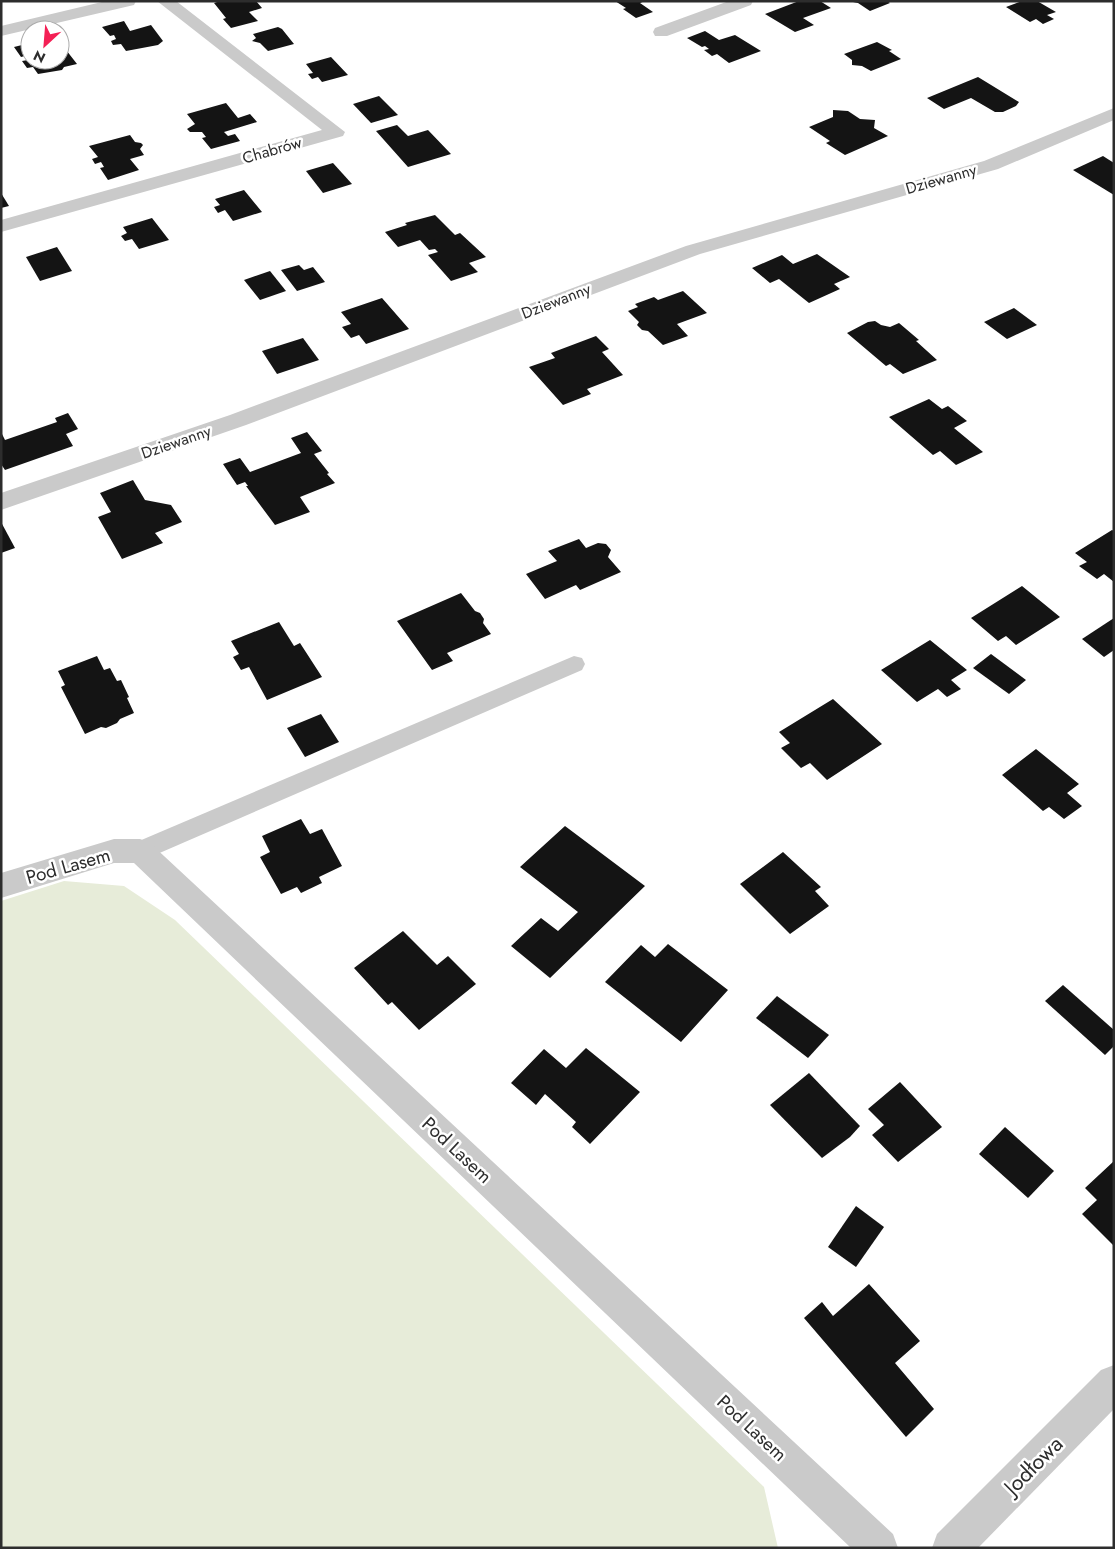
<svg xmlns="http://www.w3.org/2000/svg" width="1115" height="1549" font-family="Jost,sans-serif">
<rect width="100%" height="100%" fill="#fff"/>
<polygon fill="#e7ecd9" points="64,881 124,886 175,920 764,1487 778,1548 1,1548 1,901"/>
<g fill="#141414">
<polygon points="220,1 256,1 262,8 249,12 258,21 231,28 223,19 226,18 214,3"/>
<polygon points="615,1 645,1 640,3 653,12 636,18 623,9 626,8"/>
<polygon points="799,1 820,1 831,8 803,18 814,25 795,32 765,14"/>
<polygon points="848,1 887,1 890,3 870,11 858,3"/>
<polygon points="1022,1 1037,1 1056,12 1047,15 1054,19 1043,24 1036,19 1030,22 1006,7"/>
<polygon points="124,21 130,31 151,25 163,41 158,45 126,51 121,44 113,45 111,41 116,39 114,35 110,36 102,27"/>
<polygon points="278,27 282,29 294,44 268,51 260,43 252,41 256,38 253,34"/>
<polygon points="705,31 719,40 735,35 761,51 729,63 717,54 712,56 704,50 709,49 705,46 702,47 687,38"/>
<polygon points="877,42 892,50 889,51 901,59 871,71 862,66 852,65 852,60 844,54"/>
<polygon points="30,43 30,60 60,60 60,47 63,46 77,64 64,67 62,70 38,74 33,67 27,68 22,61 28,60 25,56 21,57 14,47"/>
<polygon points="331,57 348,75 322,82 318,77 312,79 308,74 313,73 306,64"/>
<polygon points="978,77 1019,102 1016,106 1003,112 995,112 971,98 944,109 927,98"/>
<polygon points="379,96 398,115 371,123 353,104"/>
<polygon points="226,103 238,118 250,114 257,122 224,132 228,136 235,134 240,141 211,149 202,138 206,137 202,132 190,132 187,129 195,124 187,114"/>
<polygon points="833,110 848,111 860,119 875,120 874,128 888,136 845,155 826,143 830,141 809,127 833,117"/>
<polygon points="397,125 408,136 428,130 451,154 408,167 376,131"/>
<polygon points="130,135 135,142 141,143 143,145 140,149 144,155 130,159 139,170 108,180 100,168 104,167 101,162 95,164 92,159 98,157 89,146"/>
<polygon points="1103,156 1114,163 1114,195 1073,170"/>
<polygon points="333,163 352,184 323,193 306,171"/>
<polygon points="244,190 262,212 233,221 225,210 218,213 214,207 220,205 215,199"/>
<polygon points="1,193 9,206 1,208"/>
<polygon points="435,215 455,235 460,233 486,257 469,263 478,272 451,281 428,255 438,252 435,249 429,250 420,240 398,247 385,232 407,225 405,223"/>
<polygon points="152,218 169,240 139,249 132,239 125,241 121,236 127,233 123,227"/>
<polygon points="57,247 72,271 40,281 26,257"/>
<polygon points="817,254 850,277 834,284 840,289 809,303 779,279 770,283 752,268 782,255 793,264"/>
<polygon points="299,265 304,270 313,267 325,282 297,291 281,270"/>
<polygon points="270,271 286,291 260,300 244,280"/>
<polygon points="683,291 707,313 677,324 688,336 663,345 648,331 642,330 637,325 639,322 628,311 638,307 635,304 654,297 658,300"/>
<polygon points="382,298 409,329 366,344 359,335 351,338 342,327 351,324 341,312"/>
<polygon points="1014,308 1037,325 1007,339 984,322"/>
<polygon points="875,321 881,325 890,327 899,323 919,340 916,341 937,360 903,374 890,364 886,366 847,333 868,322"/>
<polygon points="596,336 609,349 602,352 623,375 587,389 591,394 563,405 529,367 555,358 551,353"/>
<polygon points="303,338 319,360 277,374 262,351"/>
<polygon points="929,399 942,409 948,406 967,421 954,428 983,452 956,465 940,451 933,455 889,417"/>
<polygon points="68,413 78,429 66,434 73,446 5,470 1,464 1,432 5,440 57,422 55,418"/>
<polygon points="307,432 322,451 314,454 329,473 327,474 335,483 300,497 310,512 275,525 246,486 248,486 245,482 237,485 223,464 240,458 250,472 301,453 291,438"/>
<polygon points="133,480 145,500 171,505 182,522 155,533 163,543 122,559 98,517 111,512 100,493"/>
<polygon points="1,522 15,548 1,553"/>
<polygon points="1112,530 1114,531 1114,582 1104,574 1097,579 1079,566 1087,562 1075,553"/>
<polygon points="579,539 586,548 598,543 606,544 611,550 608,557 621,572 580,590 576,585 545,599 526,574 557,561 548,551"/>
<polygon points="1022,586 1060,617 1016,645 1006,636 998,641 971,618"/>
<polygon points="461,593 475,611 480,613 484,619 483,623 491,634 447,653 453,661 432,670 397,621"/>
<polygon points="1114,618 1114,650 1104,657 1082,639"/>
<polygon points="279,622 294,646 300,643 322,677 267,700 249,667 241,670 233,657 239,654 231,641"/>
<polygon points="930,640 967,670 951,680 961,689 947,697 938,689 917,702 881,670"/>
<polygon points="991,654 1026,680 1009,694 973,668"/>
<polygon points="97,656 104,670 110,668 117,681 121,680 129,697 127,698 134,713 120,719 117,723 106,728 101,727 85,734 61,687 65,685 58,671"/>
<polygon points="833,699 882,744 827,780 810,763 801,768 781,748 790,743 779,732"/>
<polygon points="321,714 339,742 305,757 287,728"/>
<polygon points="1036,749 1079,784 1067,793 1082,806 1064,819 1049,807 1043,811 1002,775"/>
<polygon points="301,819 310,834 322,829 342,866 319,877 322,883 301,893 297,887 281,894 260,857 270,852 262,836"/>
<polygon points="565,826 645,886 550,978 511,946 541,918 558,931 578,912 520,867"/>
<polygon points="783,852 821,887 815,891 829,906 790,934 740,884"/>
<polygon points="403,931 437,965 448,956 476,984 419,1030 392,1002 388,1005 354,968"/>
<polygon points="668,944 728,990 681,1042 605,982 641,945 655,957"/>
<polygon points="1063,985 1114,1030 1114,1046 1105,1055 1045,1001"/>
<polygon points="777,996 829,1035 808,1058 756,1018"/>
<polygon points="586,1048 640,1092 590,1144 572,1127 576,1122 545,1094 536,1105 511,1083 544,1049 566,1068"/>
<polygon points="809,1073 860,1126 850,1137 822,1158 770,1105"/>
<polygon points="900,1082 942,1127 898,1162 872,1135 884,1125 868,1109"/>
<polygon points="1005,1127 1054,1171 1028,1198 979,1154"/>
<polygon points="1114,1161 1114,1246 1082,1214 1097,1200 1085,1188"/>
<polygon points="856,1206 884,1227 856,1267 828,1247"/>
<polygon points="869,1284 920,1341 895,1363 934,1409 906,1437 804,1318 822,1302 833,1316"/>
</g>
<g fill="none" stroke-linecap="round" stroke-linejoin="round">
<polygon fill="#cacaca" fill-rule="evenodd" points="574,656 582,658 585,664 582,670 148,858 140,861 132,858 128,851 132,844"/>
<g fill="#cacaca" fill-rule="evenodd">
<polygon points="106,1 136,1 134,5 1,36 1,26"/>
<polygon points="157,1 176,1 345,132 343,136 1,232 1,220 322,130"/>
<polygon points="729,1 753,1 751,5 667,36 655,36 653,32 655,28"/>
<polygon points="1114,108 1114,120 998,169 700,254 246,425 1,510 1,493 230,415 686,246 984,161"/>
<polygon points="114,839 140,839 150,843 893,1534 898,1548 851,1548 134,863 114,863 1,898 1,873"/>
<polygon points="1114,1365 1114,1409 978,1548 932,1548 937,1534 1101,1370"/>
</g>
</g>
<g text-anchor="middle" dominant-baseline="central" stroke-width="5" stroke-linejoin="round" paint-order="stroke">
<g font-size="16" fill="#2d2d2d" stroke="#fff">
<text transform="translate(272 150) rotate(-16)">Chabrów</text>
<text transform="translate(941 179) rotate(-16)">Dziewanny</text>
<text transform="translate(556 301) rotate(-21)">Dziewanny</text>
<text transform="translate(176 442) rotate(-19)">Dziewanny</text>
</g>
<g font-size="19" fill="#2d2d2d" stroke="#fff">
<text transform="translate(68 866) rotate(-16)">Pod Lasem</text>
<text transform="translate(457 1150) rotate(43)">Pod Lasem</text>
<text transform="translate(752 1428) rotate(43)">Pod Lasem</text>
</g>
<g font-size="22" fill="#2d2d2d" stroke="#fff">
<text transform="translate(1033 1465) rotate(-45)">Jodłowa</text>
</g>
</g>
<rect width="1115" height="1549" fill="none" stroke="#2d2d2d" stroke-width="5"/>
<g transform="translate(45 45) rotate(206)"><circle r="24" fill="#ffffff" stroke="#ababab"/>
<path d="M0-4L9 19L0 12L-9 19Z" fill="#f42055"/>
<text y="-8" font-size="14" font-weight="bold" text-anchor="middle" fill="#2d2d2d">N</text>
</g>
</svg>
